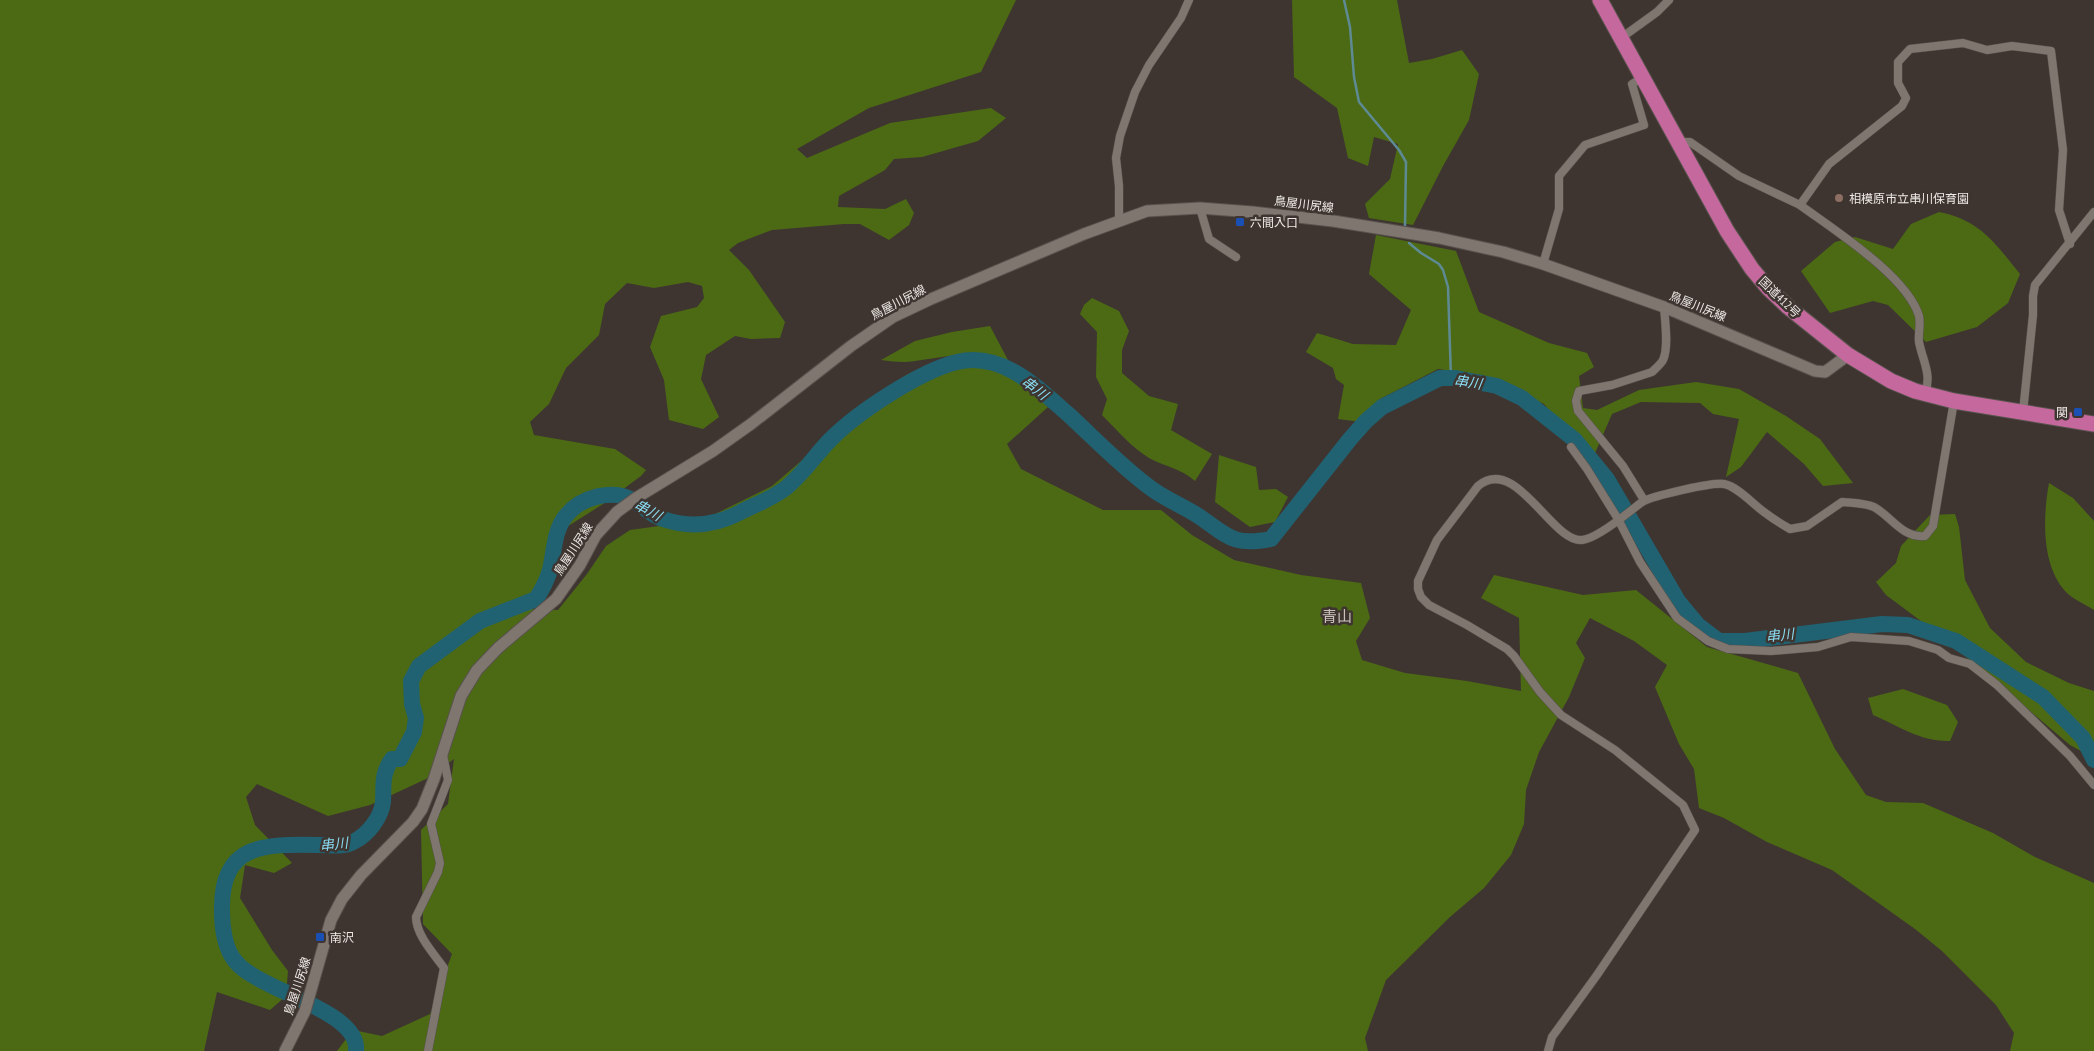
<svg xmlns="http://www.w3.org/2000/svg" width="2094" height="1051" font-family="'PT Sans Narrow','Noto Sans JP',sans-serif">
<rect width="100%" height="100%" fill="#3e3530"/>
<g fill="#4c6a14">
<polygon points="0,0 1016,0 981,72 869,108 797,149 807,158 890,123 991,108 1006,118 978,141 922,157 894,159 885,170 839,196 838,207 885,209 906,199 914,213 909,225 889,240 860,224 844,224 772,230 738,243 729,250 749,270 785,322 780,338 751,339 735,336 706,355 701,379 719,417 703,429 669,420 664,380 650,347 661,316 697,307 704,298 702,286 688,282 654,288 627,283 605,304 599,335 566,368 549,404 530,422 534,435 615,449 646,470 641,476 603,504 562,530 541,578 530,609 558,610 587,574 606,546 630,530 703,520 772,486 814,450 832,430 859,413 880,395 901,383 906,375 930,364 996,369 1025,386 1048,407 1007,444 1021,469 1103,510 1161,510 1192,535 1234,560 1301,575 1361,583 1370,618 1356,641 1362,660 1405,673 1467,681 1521,691 1519,618 1481,598 1494,575 1583,595 1636,590 1707,647 1798,673 1835,749 1866,795 1886,802 1923,803 1993,833 2035,857 2094,883 2094,1051 2010,1051 2014,1033 1996,1005 1942,951 1915,929 1832,870 1767,842 1724,818 1699,808 1694,769 1679,744 1655,687 1667,665 1634,641 1590,618 1576,643 1585,658 1569,697 1539,752 1526,790 1524,824 1511,855 1484,888 1450,917 1386,980 1365,1038 1368,1051 337,1051 353,1030 382,1036 430,1014 452,954 423,924 421,830 448,804 454,759 426,779 370,805 328,816 257,784 246,797 255,825 292,863 274,873 245,865 240,898 272,950 288,971 286,996 270,1010 217,992 204,1051 0,1051"/>
<polygon points="1292,0 1397,0 1409,63 1432,59 1462,50 1479,74 1469,120 1443,166 1413,225 1369,218 1365,204 1390,179 1398,144 1374,137 1368,166 1348,158 1337,108 1294,77"/>
<path d="M1939,212C1980,220 1995,243 2020,274L2008,303L1977,327L1926,342L1888,305L1873,301L1830,313L1801,271L1835,242L1855,237L1893,249L1911,224Z"/>
<polygon points="1376,235 1456,251 1479,312 1549,343 1587,353 1594,367 1579,376 1583,408 1597,410 1639,390 1696,382 1739,389 1786,416 1820,439 1853,483 1823,486 1804,464 1767,432 1741,467 1726,477 1739,419 1713,414 1700,403 1641,402 1612,414 1592,460 1544,404 1482,375 1438,369 1380,399 1362,422 1338,419 1344,385 1336,379 1333,368 1306,352 1317,333 1353,344 1396,345 1411,310 1369,274"/>
<path d="M1092,298L1119,311L1129,331L1122,350V373L1149,396L1178,404L1171,430L1212,454L1195,481C1181,468 1165,467 1149,458C1131,447 1117,430 1102,415L1107,399L1096,377L1097,332L1080,314L1084,305Z"/>
<path d="M990,326L1009,362C976,346 940,359 905,362C897,362 889,361 881,360L915,341L952,332Z"/>
<polygon points="1219,455 1256,467 1259,490 1276,489 1288,497 1275,522 1250,527 1215,502"/>
<path d="M2049,483L2073,498L2094,521V610C2085,604 2072,599 2065,591C2041,564 2043,516 2049,483Z"/>
<polygon points="1955,514 1959,527 1965,580 1990,628 2026,662 2069,683 2094,691 2094,758 2070,745 1945,639 1886,595 1876,582 1896,563 1901,546 1930,515"/>
<path d="M1903,689L1947,705L1958,722L1950,741C1921,742 1899,726 1873,715L1868,698Z"/>
</g>
<g fill="none" stroke-linecap="round" stroke-linejoin="round">
<g stroke="#5e8a94" stroke-width="2.5">
<polyline points="1344,0 1350,27 1354,77 1359,102 1399,150 1406,162 1405,226"/>
<polyline points="1409,243 1421,253 1439,264 1443,270 1448,287 1451,378"/>
</g>
<path stroke="#216272" stroke-width="16" d="M356,1051C361,1011 258,990 236,962C225,950 222,928 222,912C220,843 264,844 318,845C330,845 344,848 355,841C368,834 381,818 383,802C384,786 381,774 392,759H400L414,732L416,718L412,704L411,681L419,666L480,621L536,599C542,590 547,580 550,570C554,553 554,531 565,517C580,497 614,487 636,502C645,508 651,515 663,519C689,528 714,526 739,513C754,505 774,498 787,487C804,473 816,454 831,439C858,412 920,371 957,362C1002,351 1038,388 1069,415C1095,439 1124,469 1152,489C1167,500 1185,507 1200,517C1229,537 1233,546 1271,539L1350,439L1366,421L1382,407L1440,378H1456L1497,386L1522,398L1575,440L1607,479L1678,601L1698,625L1719,641H1745L1882,624L1908,625L1956,641L2043,697L2083,738L2094,760"/>
<defs>
<g id="street">
<polyline points="1621,38 1657,12 1669,0"/>
<polyline points="1677,142 1690,142 1739,176 1800,205 1829,164 1902,106 1906,98 1898,83 1898,62 1910,49 1963,43 1987,50 2012,46 2051,51 2063,150 2059,210 2070,244"/>
<path d="M1800,205C1834,230 1907,276 1919,316C1921,324 1918,334 1919,342C1923,362 1932,374 1925,394"/>
<polyline points="1200,208 1209,239 1236,257"/>
<polyline points="1119,221 1119,186 1116,158 1120,136 1135,92 1149,65 1181,18 1189,0"/>
<polyline points="1543,264 1559,209 1559,176 1585,145 1644,125 1632,84 1643,77"/>
<polyline points="2023,412 2033,315 2033,296 2035,285 2094,212"/>
<polyline points="1571,447 1587,469 1618,519 1640,562 1677,618 1708,641 1728,649 1771,651 1818,647 1851,637 1909,641 1938,650 1949,658 1970,664 1997,685 2070,756 2094,785"/>
<path d="M1644,500L1623,466L1578,411L1576,401L1579,391L1612,385L1652,372C1656,368 1661,364 1663,360C1669,348 1665,321 1664,307"/>
<path d="M428,1051L444,968C434,954 416,935 416,917L438,872L440,863L431,824L448,780L443,755"/>
<path d="M1548,1051L1552,1037L1597,975L1695,830L1683,805L1615,750L1561,715L1540,692L1514,656L1507,649L1467,625L1429,605L1421,597L1418,589V581L1437,540L1478,486C1516,454 1552,543 1582,540C1595,539 1623,517 1633,509C1637,506 1641,502 1646,500C1659,495 1711,482 1724,484C1737,486 1754,505 1764,512C1772,518 1781,524 1790,529L1807,526L1842,502C1852,503 1865,503 1874,507C1892,517 1902,538 1925,536L1933,526L1954,401"/>
</g>
<polyline id="secondary" points="285,1051 305,1011 331,920 342,899 361,875 413,822 422,809 434,779 461,696 477,670 498,648 556,599 580,565 596,535 617,512 636,498 713,451 751,424 851,346 893,317 931,299 1084,234 1147,211 1200,208 1252,212 1333,221 1439,238 1503,252 1543,264 1664,307 1815,371 1825,372 1848,355"/>
<polyline id="highway" points="1600,0 1727,231 1752,269 1768,288 1788,307 1848,355 1891,381 1915,391 1954,401 2094,424"/>
</defs>
<use href="#street" stroke="#59524d" stroke-width="9"/>
<use href="#secondary" stroke="#59524d" stroke-width="13"/>
<use href="#highway" stroke="#59524d" stroke-width="17"/>
<use href="#street" stroke="#7f7670" stroke-width="8"/>
<use href="#secondary" stroke="#7f7670" stroke-width="11"/>
<use href="#highway" stroke="#c5689d" stroke-width="15"/>
</g>
<circle fill="#8d6e63" stroke="#3e3530" stroke-width="2" cx="1839" cy="198" r="5"/>
<g fill="#1a4fb4" stroke="#3e3530" stroke-width="2">
<rect x="1235" y="217" width="10" height="10" rx="2.5"/>
<rect x="2073" y="407" width="10" height="10" rx="2.5"/>
<rect x="315" y="932" width="10" height="10" rx="2.5"/>
</g>
<g text-anchor="middle" dominant-baseline="central" stroke-width="5" stroke-linejoin="round" paint-order="stroke">
<g font-size="12" fill="#eee9e5" stroke="#3e3530" text-anchor="start">
<text x="1849" y="198">相模原市立串川保育園</text>
<text x="1250" y="222">六間入口</text>
<text x="2068" y="412" text-anchor="end">関</text>
<text x="330" y="937">南沢</text>
</g>
<g font-size="12" fill="#eee9e5" stroke="#3e3530">
<text transform="translate(1304 204) rotate(7)">鳥屋川尻線</text>
<text transform="translate(1780 297) rotate(44)">国道412号</text>
<text transform="translate(898 302) rotate(-28)">鳥屋川尻線</text>
<text transform="translate(1698 306) rotate(22)">鳥屋川尻線</text>
<text transform="translate(573 549) rotate(-57)">鳥屋川尻線</text>
<text transform="translate(297 986) rotate(-72)">鳥屋川尻線</text>
</g>
<g font-size="14" font-style="italic" fill="#8adef5" stroke="#3e3530">
<text transform="translate(1468 382) rotate(8)">串川</text>
<text transform="translate(1035 388) rotate(37)">串川</text>
<text transform="translate(648 510) rotate(28)">串川</text>
<text transform="translate(1780 635) rotate(-6)">串川</text>
<text transform="translate(334 844) rotate(-6)">串川</text>
</g>
<g font-size="15" fill="#ccc2bb" stroke="#3e3530">
<text x="1337" y="616">青山</text>
</g>
</g>
</svg>
